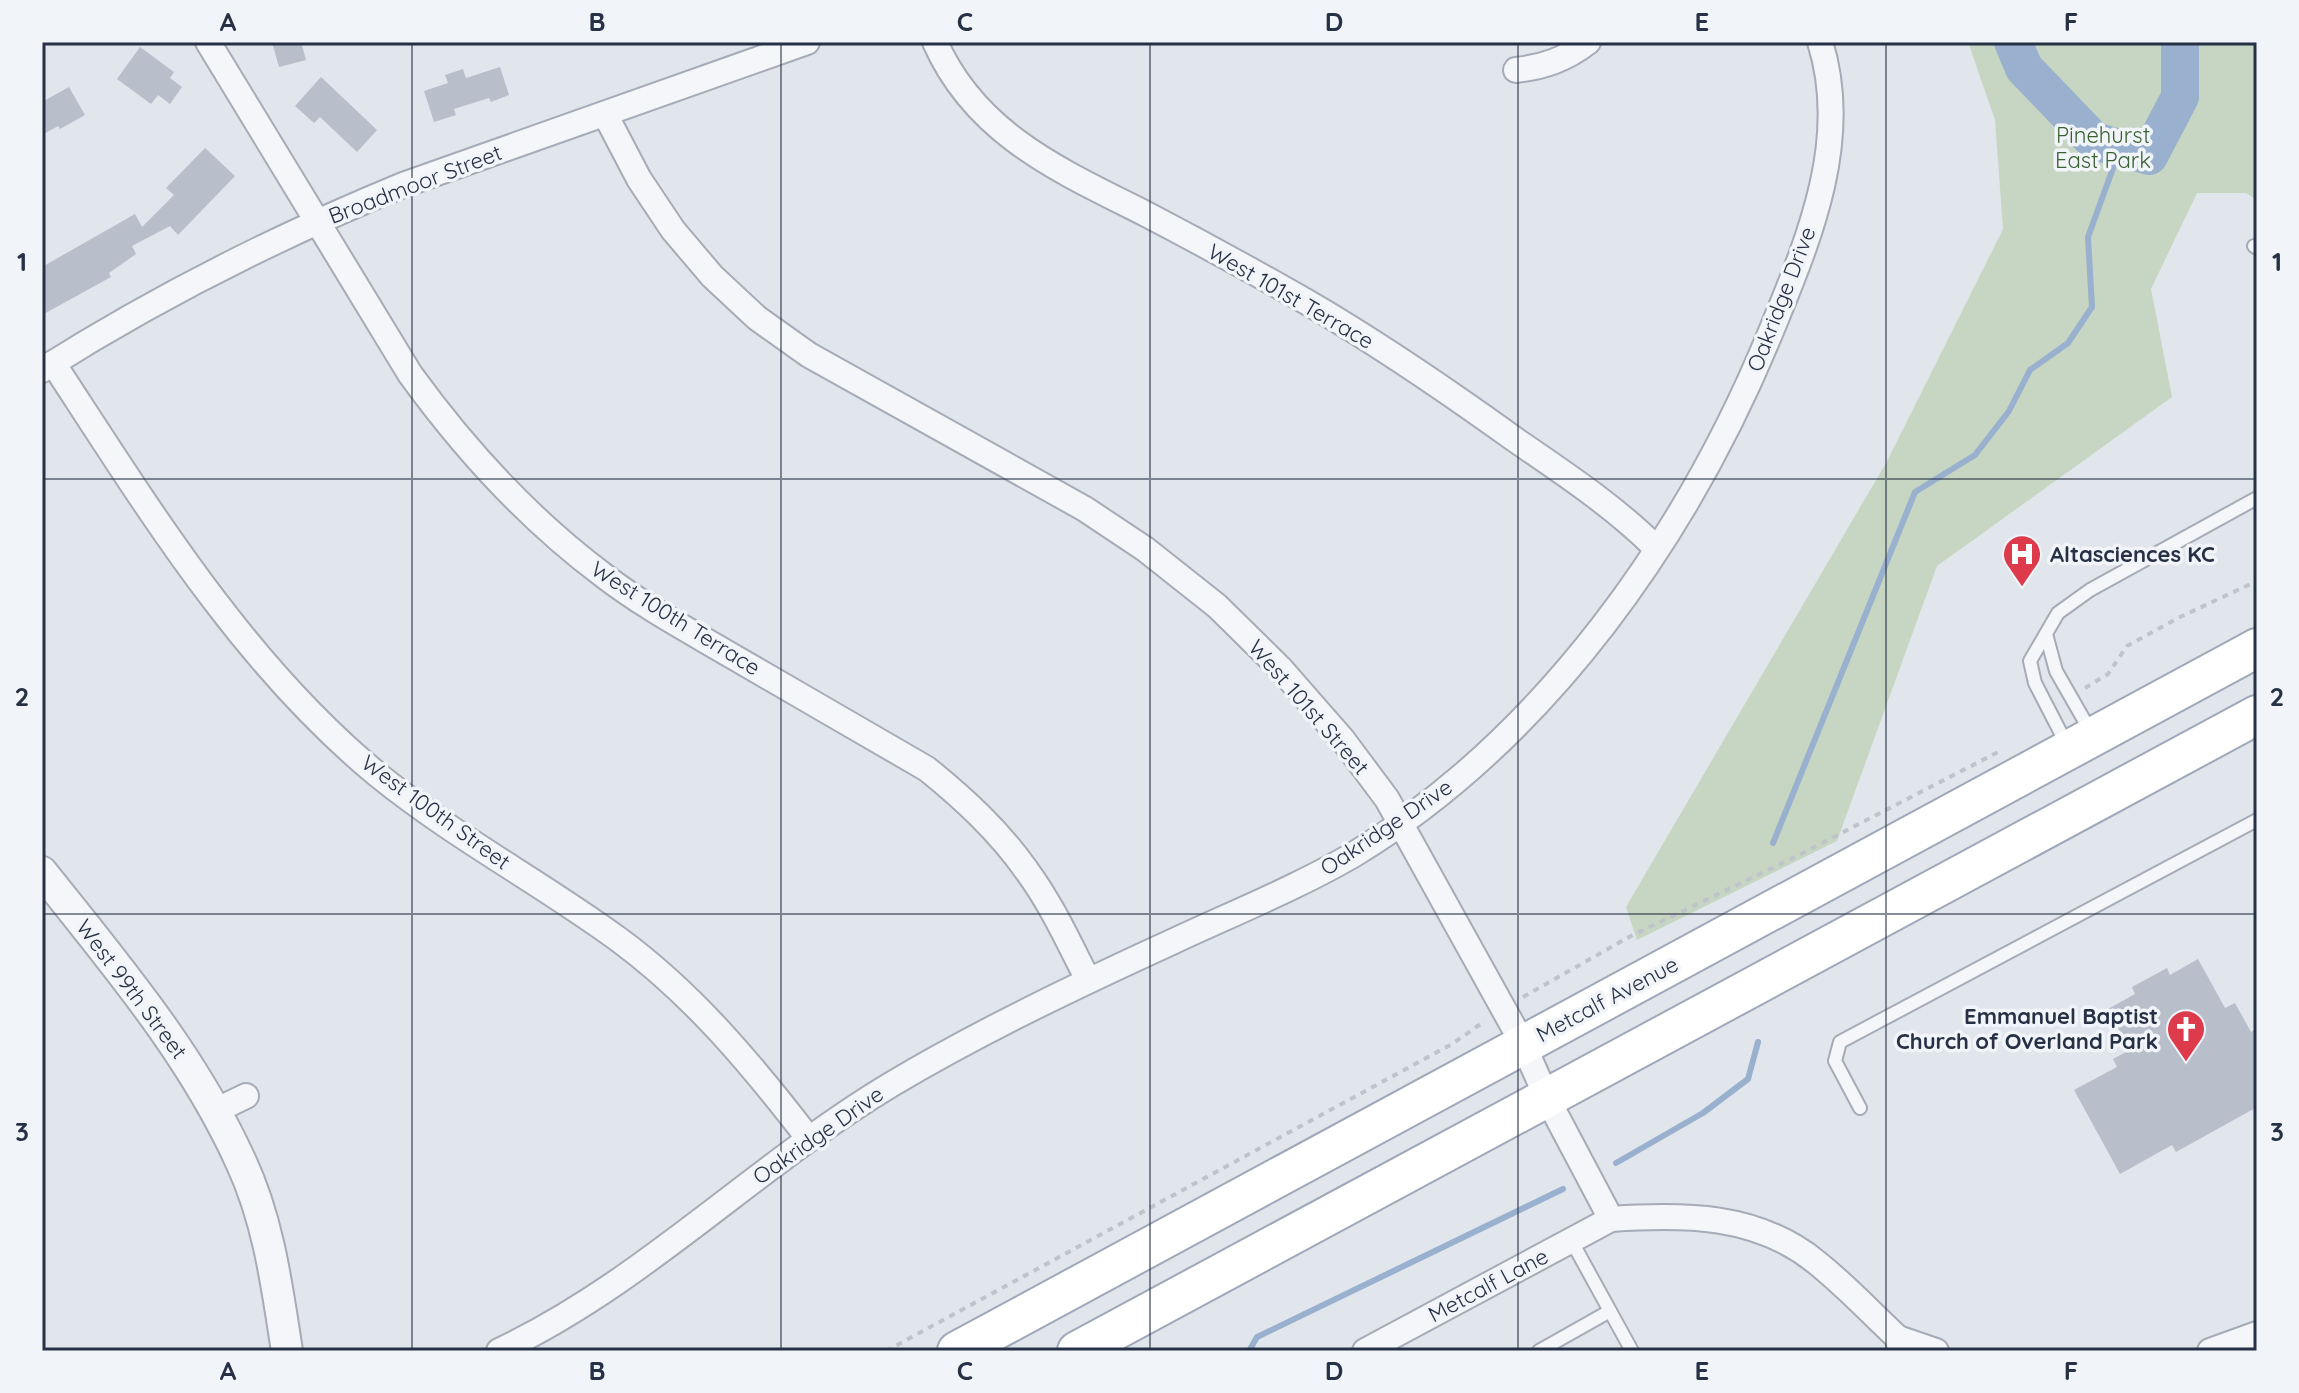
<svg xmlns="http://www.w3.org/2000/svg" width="2299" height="1393" font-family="Quicksand,sans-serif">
<rect width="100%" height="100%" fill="#e1e5ec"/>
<polygon fill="#c6d6c2" points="1968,42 2257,42 2257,200 2246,193 2197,193 2151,289 2172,397 1937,566 1837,841 1637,940 1626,907 1886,463 2003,229 1995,120"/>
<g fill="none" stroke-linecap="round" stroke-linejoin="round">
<g stroke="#99b1cf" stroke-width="6">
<polyline points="1773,843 1915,492 1975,455 2009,411 2030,370 2068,343 2092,307 2088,237 2120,149"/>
<polyline points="1616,1163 1703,1113 1748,1079 1758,1042"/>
<polyline points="1249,1351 1257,1337 1563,1189"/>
</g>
<polyline stroke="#99b1cf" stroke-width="38" points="2013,42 2024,68 2094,141 2149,156 2180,97 2180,42"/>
</g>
<g fill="#b8beca">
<polygon points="272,42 301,42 306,60 279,67"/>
<polygon points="140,47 174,72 170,78 182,87 170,104 158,95 151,104 117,79"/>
<polygon points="500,67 509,95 491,102 489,98 454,109 456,115 434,122 424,91 448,83 445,75 463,69 466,78"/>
<polygon points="321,77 377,130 357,152 320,117 314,123 295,106"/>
<polygon points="69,87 85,115 60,129 58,126 42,135 42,102"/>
<polygon points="205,148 235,176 178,235 170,226 132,246 136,254 109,273 111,277 42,315 42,267 135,214 142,227 174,195 166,188"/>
<polygon points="2198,959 2225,1008 2235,1003 2251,1032 2257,1028 2257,1107 2176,1152 2172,1145 2120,1174 2074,1090 2117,1067 2113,1059 2130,1050 2108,1009 2135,994 2132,987 2167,968 2170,975"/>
</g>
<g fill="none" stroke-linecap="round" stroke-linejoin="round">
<defs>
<g id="service">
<polyline points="2254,246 2257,248"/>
<polyline points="2046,634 2056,671 2092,734"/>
<polyline points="2068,747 2035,683 2030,661 2058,613 2090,590 2257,498"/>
<polyline points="1860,1108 1835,1061 1840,1042 2257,820"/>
<polyline points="1571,1240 1632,1351"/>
<polyline points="1539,1351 1610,1311"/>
</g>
<g id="minor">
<path d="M208,42L410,374C465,450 527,518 603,575C643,606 688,630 732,656C797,694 862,731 927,769C964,799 999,831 1027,871C1052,905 1069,943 1088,980"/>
<path d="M935,42C976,135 1061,171 1146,214C1192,238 1238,263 1284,289C1365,334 1442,387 1517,441C1565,474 1615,507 1656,548"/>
<path d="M1516,70C1544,67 1566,59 1588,42"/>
<path d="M605,114L639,179L673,230L712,276L757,318L809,355L1085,509L1145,549L1217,606L1280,668L1343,740L1387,799L1523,1044L1547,1098L1611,1219C1684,1214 1757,1214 1816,1262C1845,1285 1871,1313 1898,1338L1900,1351"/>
<path d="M53,363C148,508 242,663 378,775C453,836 540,882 618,939C693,994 752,1065 809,1139"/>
<path d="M42,370C156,298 279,236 403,185L807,42"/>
<polyline points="215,1111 246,1096"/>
<polyline points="1898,1338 1936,1351"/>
<path d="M499,1351C643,1283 755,1166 892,1084C983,1030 1078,985 1174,941C1234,913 1296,888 1353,855C1546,738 1688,535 1772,329C1809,239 1851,140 1820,42"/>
<polyline points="1365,1351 1611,1219"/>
<polyline points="2210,1351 2257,1334"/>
</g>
<path id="tertiary" d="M42,872C115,964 192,1054 241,1162C269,1222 277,1287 287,1351"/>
<g id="primary">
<polyline points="957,1351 2257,648"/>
<polyline points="1077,1351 2257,715"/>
</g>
</defs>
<use href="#service" stroke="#a5abb7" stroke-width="16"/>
<use href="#minor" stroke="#a5abb7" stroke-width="28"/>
<use href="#tertiary" stroke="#a5abb7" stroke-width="34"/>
<use href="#primary" stroke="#9fa8b9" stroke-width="42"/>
<g stroke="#bfc3ca" stroke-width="4" stroke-dasharray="6 6" stroke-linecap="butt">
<polyline points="2085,688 2108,674 2127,646 2178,618 2257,581"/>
<polyline points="1523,997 1629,937 1793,858 2002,750"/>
<polyline points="886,1351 1452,1044 1485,1021"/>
</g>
<use href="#service" stroke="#f5f6f9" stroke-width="12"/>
<use href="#minor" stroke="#f5f6f9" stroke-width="24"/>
<use href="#tertiary" stroke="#f5f6f9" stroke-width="30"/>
<use href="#primary" stroke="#fff" stroke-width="38"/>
</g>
<path fill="none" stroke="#273146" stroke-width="2" stroke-opacity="0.55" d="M412,42V1351M781,42V1351M1150,42V1351M1518,42V1351M1886,42V1351M42,479H2257M42,914H2257"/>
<defs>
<symbol id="hospital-pin" viewBox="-11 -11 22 30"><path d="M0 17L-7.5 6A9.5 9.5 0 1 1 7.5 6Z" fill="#dd3a4c" stroke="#f1f4f8"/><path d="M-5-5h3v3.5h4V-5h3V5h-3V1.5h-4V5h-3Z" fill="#fff"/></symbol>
<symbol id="church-pin" viewBox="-11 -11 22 30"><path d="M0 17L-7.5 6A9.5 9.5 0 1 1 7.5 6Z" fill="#dd3a4c" stroke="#f1f4f8"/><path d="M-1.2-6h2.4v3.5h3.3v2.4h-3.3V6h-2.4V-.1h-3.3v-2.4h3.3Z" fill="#fff"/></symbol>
</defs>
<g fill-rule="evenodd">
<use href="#hospital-pin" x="2000" y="532" width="44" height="60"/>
<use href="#church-pin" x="2164" y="1007" width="44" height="60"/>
</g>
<g text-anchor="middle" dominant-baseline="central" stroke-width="7" stroke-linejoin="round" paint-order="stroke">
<g font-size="22" fill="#3a6333" stroke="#f1f4f8">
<text x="2103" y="135">Pinehurst<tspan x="2103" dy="25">East Park</tspan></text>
</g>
<g font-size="22" fill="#273146" stroke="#f1f4f8">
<text transform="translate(415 184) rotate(-21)">Broadmoor Street</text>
<text transform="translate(1291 296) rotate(30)">West 101st Terrace</text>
<text transform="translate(1781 299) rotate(-69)">Oakridge Drive</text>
<text transform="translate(676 618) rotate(32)">West 100th Terrace</text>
<text transform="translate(1309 707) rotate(49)">West 101st Street</text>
<text transform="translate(436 812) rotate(36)">West 100th Street</text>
<text transform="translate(1386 827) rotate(-34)">Oakridge Drive</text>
<text transform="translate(132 989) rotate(53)">West 99th Street</text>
<text transform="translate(1607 999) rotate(-28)">Metcalf Avenue</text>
<text transform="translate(818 1135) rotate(-35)">Oakridge Drive</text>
<text transform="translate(1488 1285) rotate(-28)">Metcalf Lane</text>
</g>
<g font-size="22" font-weight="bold" fill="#273146" stroke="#f1f4f8" text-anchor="start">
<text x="2050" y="554">Altasciences KC</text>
<text x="2158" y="1016" text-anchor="end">Emmanuel Baptist<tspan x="2158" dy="25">Church of Overland Park</tspan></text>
</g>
</g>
<rect width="2299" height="1393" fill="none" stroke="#f1f4f8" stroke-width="88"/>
<rect x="44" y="44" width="2211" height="1305" fill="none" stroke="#273146" stroke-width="3"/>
<g font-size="26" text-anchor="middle" font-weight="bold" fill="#273146">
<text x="228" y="31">A</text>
<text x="597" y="31">B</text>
<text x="965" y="31">C</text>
<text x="1334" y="31">D</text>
<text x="1702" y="31">E</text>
<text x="2071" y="31">F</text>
<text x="22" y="271">1</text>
<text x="2277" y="271">1</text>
<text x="22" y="706">2</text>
<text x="2277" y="706">2</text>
<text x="22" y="1141">3</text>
<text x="2277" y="1141">3</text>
<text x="228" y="1380">A</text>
<text x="597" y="1380">B</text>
<text x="965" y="1380">C</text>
<text x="1334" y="1380">D</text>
<text x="1702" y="1380">E</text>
<text x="2071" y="1380">F</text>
</g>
</svg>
